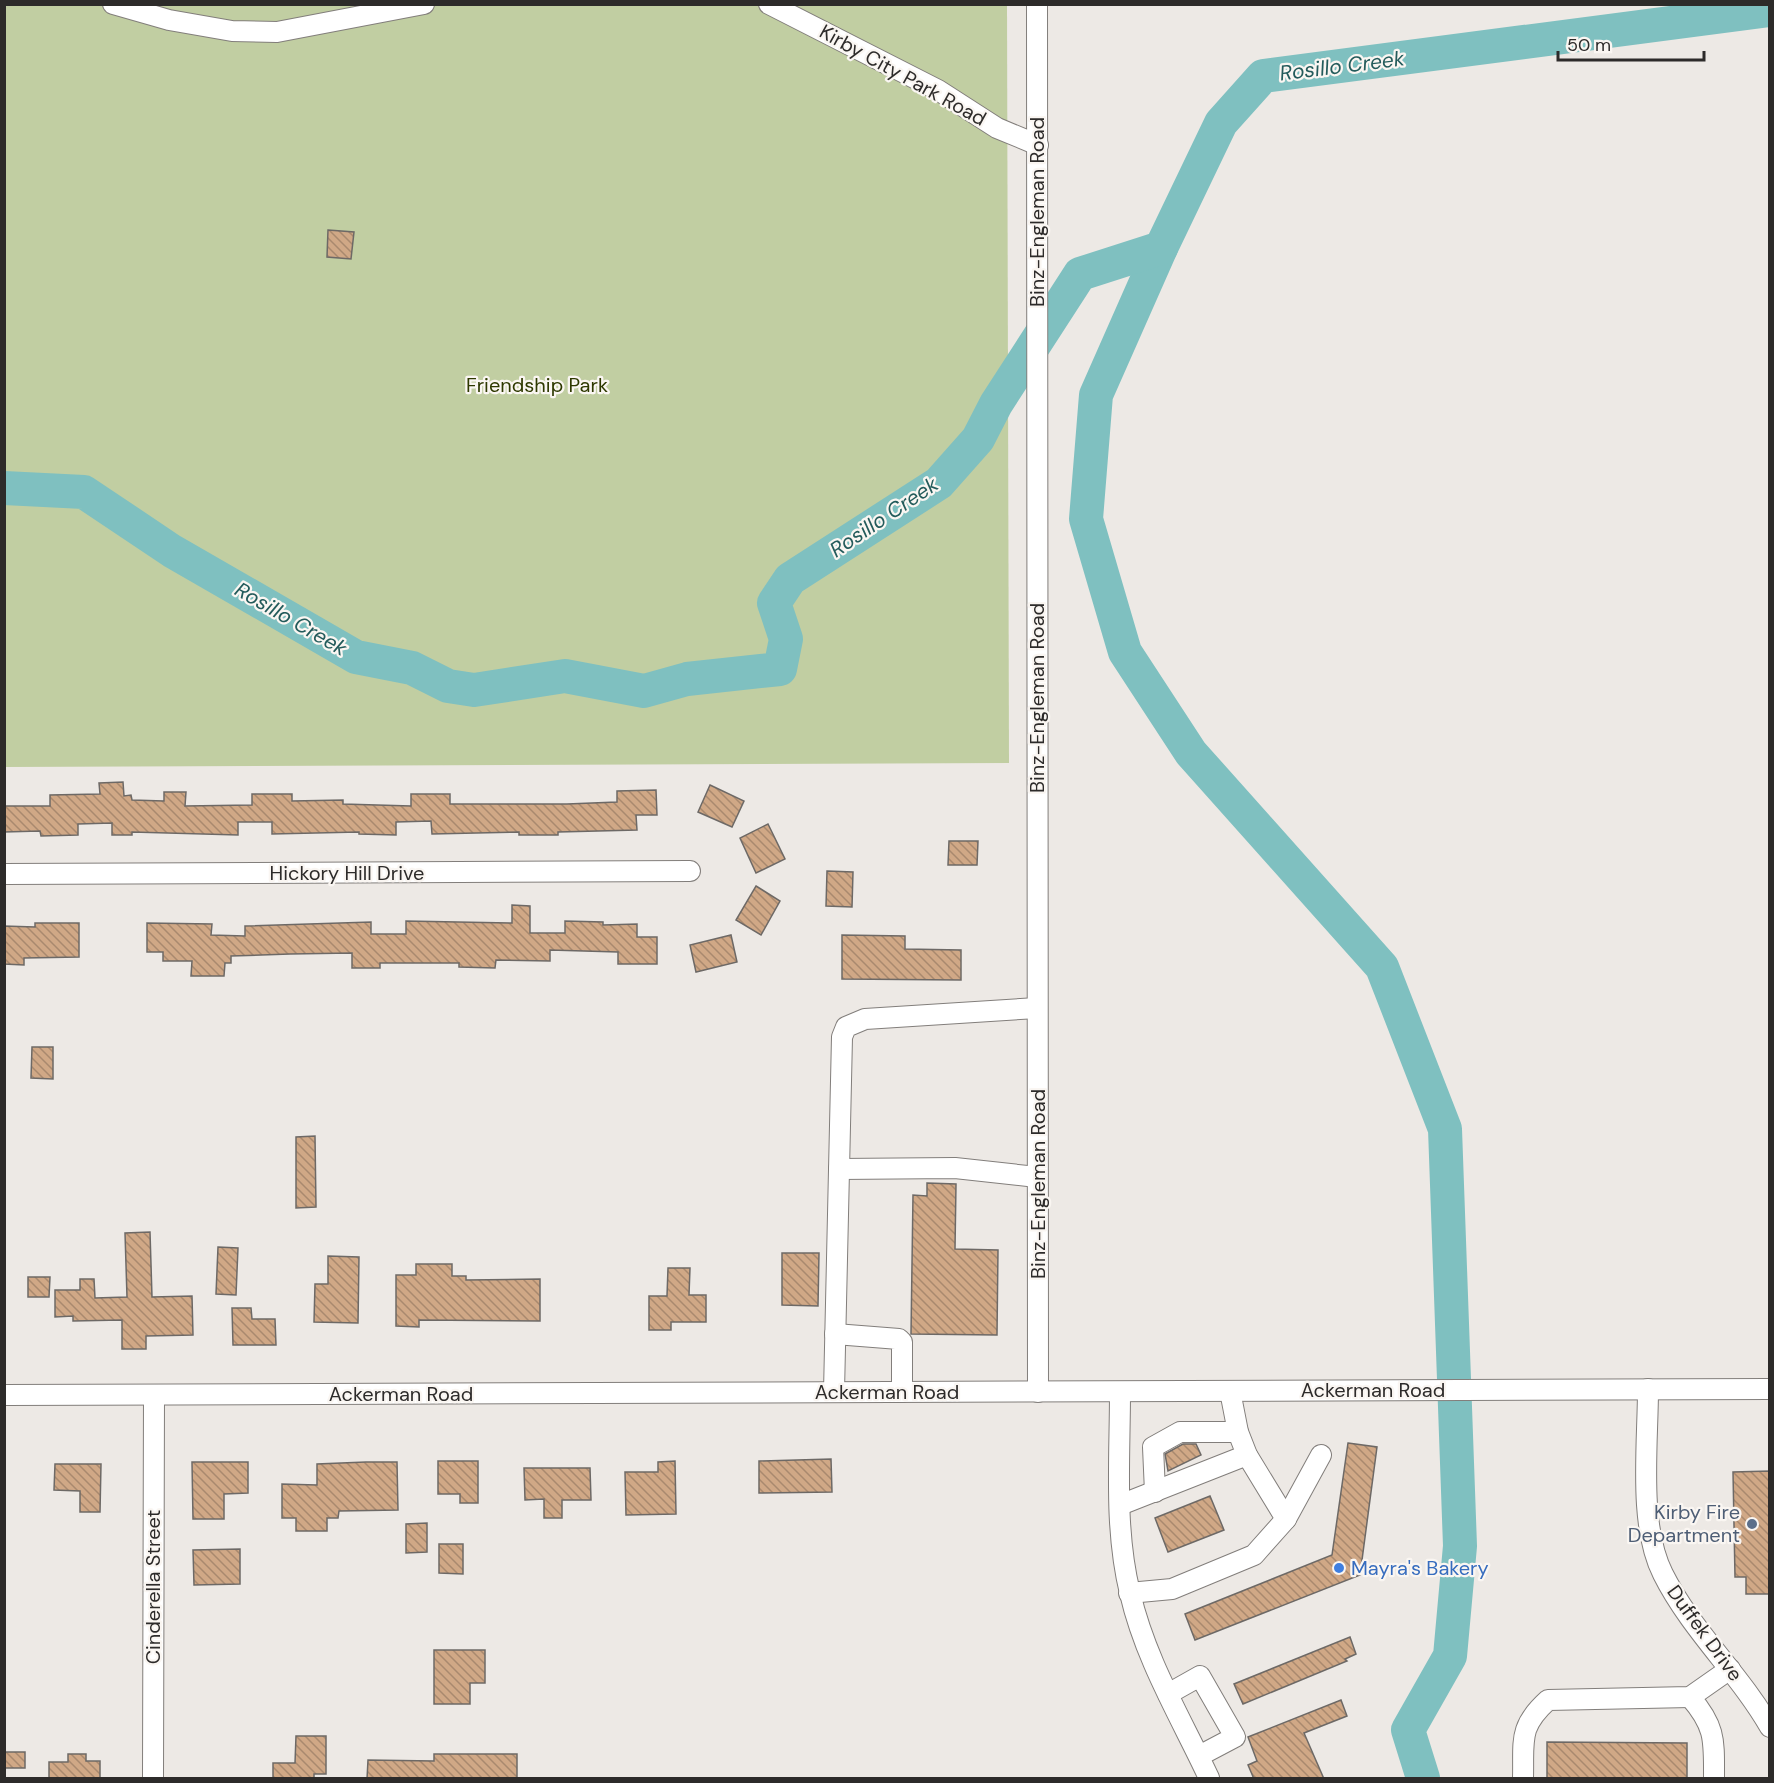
<svg xmlns="http://www.w3.org/2000/svg" width="1774" height="1783" font-family="'DM Sans',sans-serif">
<defs>
<pattern id="building-back-hatch" width="6" height="6" patternUnits="userSpaceOnUse" patternTransform="scale(1.5)"><rect width="6" height="6" fill="#d0a886"/><path d="M-1 5l2 2M0 0l6 6M5-1l2 2" fill="none" stroke="#a9896e"/></pattern>
</defs>
<rect width="100%" height="100%" fill="#ede9e5"/>
<polygon fill="#c1cea2" points="4,5 1007,5 1009,763 5,767"/>
<g fill="none" stroke-linecap="round" stroke-linejoin="round">
<g stroke="#7fc0c0" stroke-width="34">
<polyline points="1161,248 1096,395 1086,519 1125,652 1191,753 1382,967 1445,1129 1460,1546 1450,1656 1408,1730 1423,1778"/>
<polyline points="4,488 84,492 172,551 356,657 412,668 448,686 474,690 565,676 644,691 687,679 780,669 786,639 774,603 790,579 939,483 978,439 996,404 1080,274 1161,248 1221,123 1263,76 1770,10"/>
</g>
</g>
<g fill="url(#building-back-hatch)" stroke="#6d6966" stroke-width="1.5">
<polygon points="328,230 354,232 351,259 327,257"/>
<polygon points="123,782 124,796 131,795 132,800 164,801 164,792 186,792 185,806 252,805 252,794 292,794 292,801 343,800 343,804 411,806 411,794 450,794 450,804 567,804 617,802 617,791 656,790 657,815 636,815 637,830 558,832 558,835 519,835 519,832 432,834 431,821 396,822 396,835 359,834 359,832 272,834 272,822 238,822 238,835 132,832 132,835 112,835 112,823 78,824 78,835 41,836 40,831 4,832 4,806 50,806 50,795 100,794 99,783"/>
<polygon points="710,785 744,801 732,827 698,812"/>
<polygon points="768,824 785,859 756,873 740,838"/>
<polygon points="949,841 978,841 977,865 948,865"/>
<polygon points="827,871 853,872 852,907 826,906"/>
<polygon points="756,886 780,901 761,935 736,920"/>
<polygon points="512,905 530,906 530,933 565,933 565,921 603,922 603,925 637,924 637,937 657,937 657,964 618,964 618,952 550,950 550,961 496,960 495,968 459,967 459,963 380,963 380,968 352,968 352,953 290,954 231,956 231,963 225,963 224,976 191,976 192,961 163,961 163,952 147,952 147,923 212,924 211,935 245,936 245,926 371,922 371,934 406,934 406,921 512,923"/>
<polygon points="35,923 79,923 79,957 24,958 24,965 4,964 4,926 35,927"/>
<polygon points="731,935 737,962 696,972 690,945"/>
<polygon points="842,935 905,936 905,949 961,950 961,980 842,979"/>
<polygon points="32,1047 53,1047 53,1079 31,1078"/>
<polygon points="315,1136 316,1207 296,1208 296,1137"/>
<polygon points="927,1183 956,1184 955,1249 998,1250 997,1335 911,1334 913,1195 927,1196"/>
<polygon points="150,1232 152,1297 192,1296 193,1335 146,1336 146,1349 122,1349 122,1320 73,1321 73,1316 55,1317 55,1290 80,1290 80,1279 94,1279 95,1298 127,1297 125,1233"/>
<polygon points="218,1247 238,1248 236,1295 216,1294"/>
<polygon points="782,1253 819,1253 818,1306 782,1305"/>
<polygon points="328,1256 359,1257 358,1323 314,1322 315,1284 328,1284"/>
<polygon points="416,1264 452,1264 452,1276 466,1276 466,1280 540,1279 540,1321 419,1320 419,1327 396,1326 396,1275 416,1275"/>
<polygon points="668,1268 690,1268 689,1295 706,1295 706,1322 671,1322 671,1330 649,1330 649,1296 667,1296"/>
<polygon points="28,1277 50,1277 49,1297 28,1297"/>
<polygon points="232,1308 251,1308 252,1319 275,1319 276,1345 233,1345"/>
<polygon points="1348,1443 1377,1447 1360,1575 1195,1640 1185,1614 1332,1555"/>
<polygon points="1183,1444 1196,1444 1201,1455 1168,1471 1165,1454"/>
<polygon points="831,1459 832,1492 759,1493 759,1461"/>
<polygon points="438,1461 478,1461 478,1503 460,1503 460,1494 438,1494"/>
<polygon points="675,1461 676,1514 626,1515 625,1472 658,1472 658,1462"/>
<polygon points="192,1462 248,1462 248,1493 224,1494 224,1519 193,1519"/>
<polygon points="366,1462 397,1462 398,1510 339,1511 338,1518 327,1518 327,1531 296,1531 296,1518 282,1518 282,1484 317,1485 317,1464"/>
<polygon points="55,1464 101,1464 100,1512 80,1512 80,1491 54,1490"/>
<polygon points="524,1468 590,1468 591,1500 562,1500 562,1518 544,1518 544,1499 525,1500"/>
<polygon points="1770,1471 1770,1594 1746,1594 1746,1577 1735,1577 1733,1472"/>
<polygon points="1210,1496 1224,1530 1168,1552 1155,1518"/>
<polygon points="427,1523 427,1552 406,1553 406,1524"/>
<polygon points="439,1544 463,1544 463,1574 439,1573"/>
<polygon points="240,1549 240,1584 194,1585 193,1550"/>
<polygon points="1350,1637 1356,1654 1345,1659 1347,1661 1243,1704 1234,1684"/>
<polygon points="434,1650 485,1650 485,1683 470,1683 470,1704 434,1704"/>
<polygon points="1341,1700 1347,1716 1304,1733 1324,1779 1254,1779 1248,1765 1257,1761 1248,1737"/>
<polygon points="296,1736 326,1736 326,1774 314,1774 314,1779 273,1779 273,1763 295,1763"/>
<polygon points="1547,1742 1687,1743 1687,1779 1547,1779"/>
<rect x="4" y="1752" width="21" height="16"/>
<polygon points="68,1754 86,1754 86,1761 100,1761 100,1779 49,1779 49,1762 68,1762"/>
<polygon points="434,1754 517,1754 517,1779 367,1779 368,1760 434,1761"/>
</g>
<g fill="none" stroke-linecap="round" stroke-linejoin="round">
<defs>
<g id="minor">
<polyline points="113,4 169,20 232,31 277,32 424,4"/>
<polyline points="769,4 938,90 997,128 1038,145"/>
<polyline points="1037,4 1038,1392"/>
<polyline points="4,874 690,871"/>
<polyline points="839,1169 955,1168 1037,1177"/>
<polyline points="835,1334 899,1339 902,1342 902,1392"/>
<path d="M1648,1389C1648,1444 1638,1525 1663,1574C1691,1630 1739,1673 1770,1727"/>
<polyline points="834,1392 842,1037 846,1027 865,1019 1037,1008"/>
<path d="M1120,1392C1120,1459 1114,1528 1130,1593C1145,1659 1181,1718 1209,1778"/>
<polyline points="4,1395 1770,1389"/>
<polyline points="1155,1492 1153,1447 1180,1432 1238,1432"/>
<polyline points="1120,1505 1247,1455"/>
<polyline points="1286,1519 1321,1455"/>
<polyline points="1129,1593 1172,1589 1254,1555 1286,1519 1247,1455 1238,1432 1230,1391"/>
<polyline points="1168,1694 1200,1676 1235,1737 1199,1756"/>
<path d="M1690,1697C1716,1727 1714,1741 1714,1778"/>
<polyline points="153,1778 154,1395"/>
<path d="M1523,1778C1524,1741 1518,1727 1548,1700L1690,1697L1730,1669"/>
</g>
</defs>
<use href="#minor" stroke="#827e7b" stroke-width="22"/>
<use href="#minor" stroke="#fff" stroke-width="20"/>
</g>
<circle fill="#5c6f8a" stroke="#faf6f2" stroke-width="2" cx="1752" cy="1524" r="6"/>
<circle fill="#3f7fe0" stroke="#faf6f2" stroke-width="2" cx="1339" cy="1568" r="6"/>
<g text-anchor="middle" dominant-baseline="central" stroke-width="4.5" stroke-linejoin="round" paint-order="stroke">
<g font-size="20" fill="#2d2b2a" stroke="#faf6f2">
<text transform="translate(903 75) rotate(29)">Kirby City Park Road</text>
<text transform="translate(1037 212) rotate(-90)">Binz-Engleman Road</text>
<text transform="translate(1037 698) rotate(-90)">Binz-Engleman Road</text>
<text x="347" y="873">Hickory Hill Drive</text>
<text transform="translate(1038 1184) rotate(-90)">Binz-Engleman Road</text>
<text x="1373" y="1390">Ackerman Road</text>
<text x="887" y="1392">Ackerman Road</text>
<text x="401" y="1394">Ackerman Road</text>
<text transform="translate(153 1587) rotate(-90)">Cinderella Street</text>
<text transform="translate(1705 1633) rotate(54)">Duffek Drive</text>
</g>
<g font-size="20" fill="#2e3900" stroke="#faf6f2">
<text x="537" y="385">Friendship Park</text>
</g>
<g font-size="20" fill="#4e5e75" stroke="#faf6f2" text-anchor="end">
<text x="1740" y="1512">Kirby Fire<tspan x="1740" dy="23">Department</tspan></text>
</g>
<g font-size="20" fill="#366cbe" stroke="#faf6f2" text-anchor="start">
<text x="1351" y="1568">Mayra's Bakery</text>
</g>
<g font-size="21" font-style="italic" fill="#235b5b" stroke="#faf6f2">
<text transform="translate(1342 66) rotate(-7)">Rosillo Creek</text>
<text transform="translate(884 517) rotate(-34)">Rosillo Creek</text>
<text transform="translate(291 619) rotate(30)">Rosillo Creek</text>
</g>
</g>
<rect width="1774" height="1783" fill="none" stroke="#2d2b2a" stroke-width="12"/>
<path d="M1558 51v9h146v-9" fill="none" stroke="#2d2b2a" stroke-width="3"/>
<text x="1567" y="51" font-size="18" fill="#2d2b2a" stroke="#faf6f2" stroke-width="4.5" paint-order="stroke">50 m</text>
</svg>
